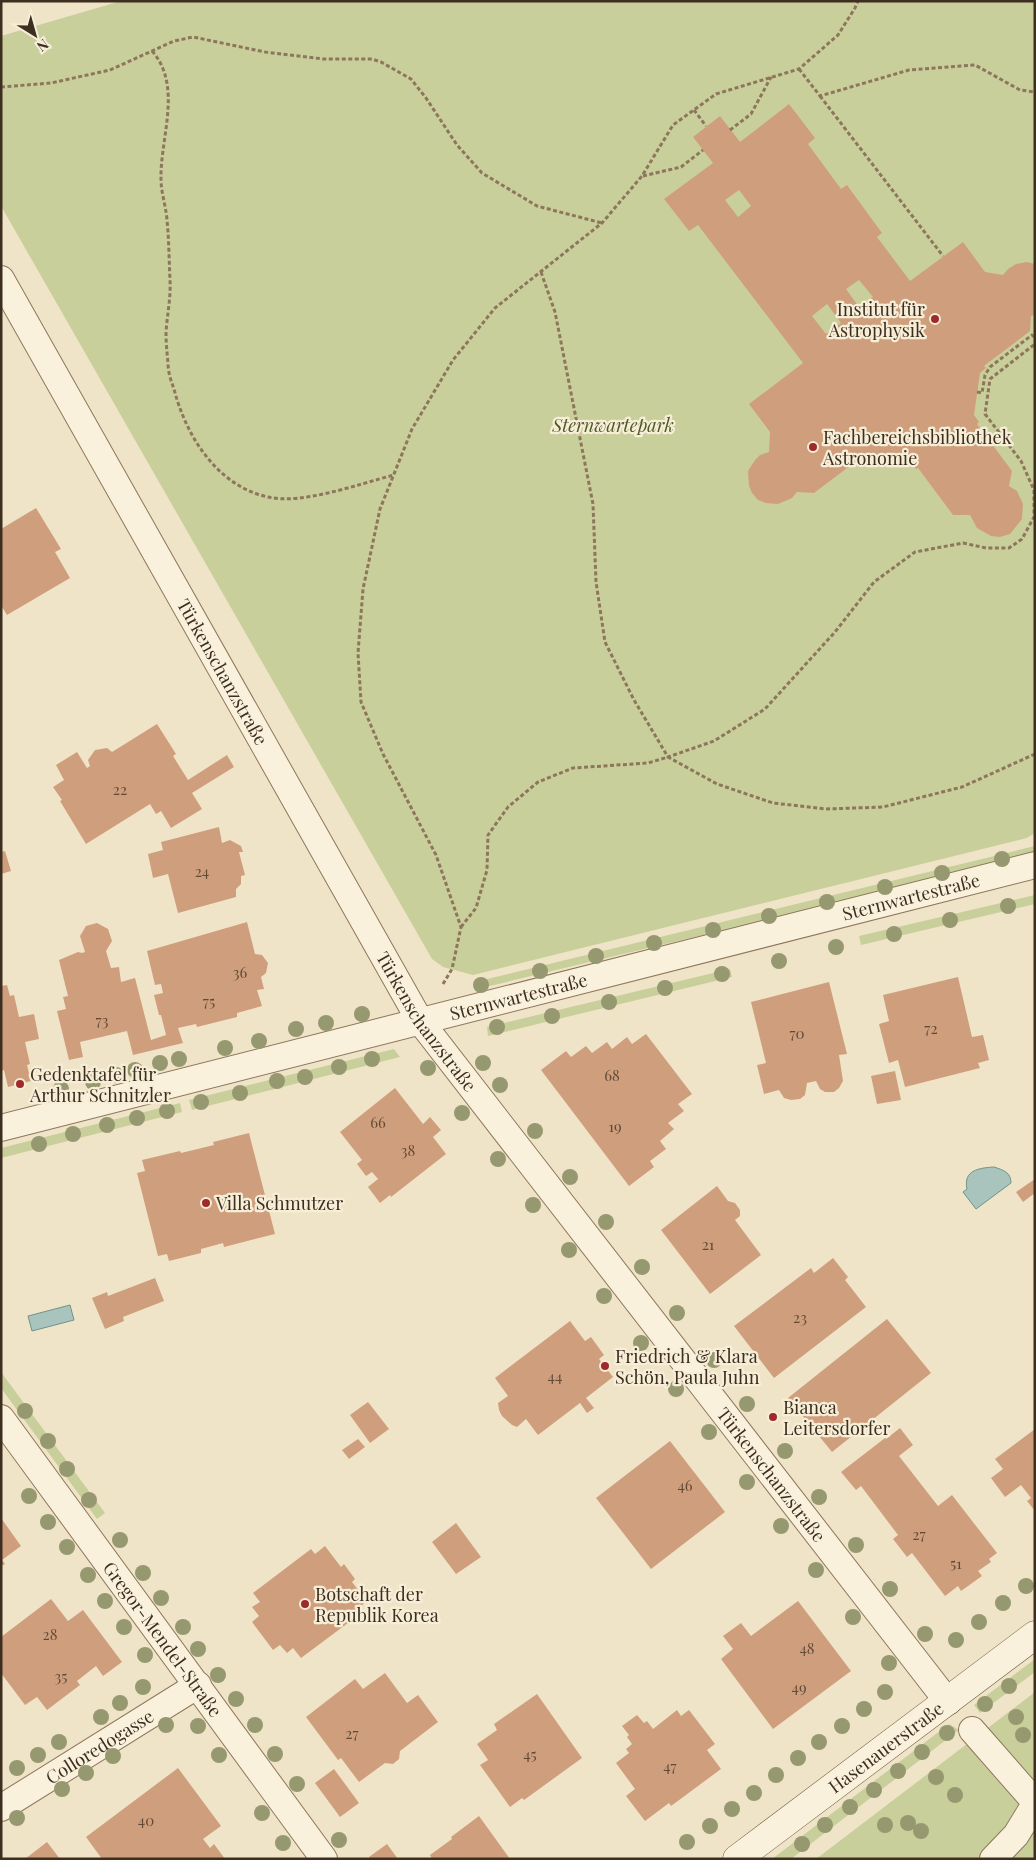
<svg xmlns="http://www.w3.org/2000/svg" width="1036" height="1860" font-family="'Playfair Display',serif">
<rect width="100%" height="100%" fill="#f0e4c8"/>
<g fill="#c9cf9b">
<polygon points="121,1 1035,1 1035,833 1027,838 473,975 443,967 432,959 1,206 1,36"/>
<polygon points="1035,846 1035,855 1031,857 477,989 475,982"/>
<polygon points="1035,895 1035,904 861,945 859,936"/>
<polygon points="730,969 732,977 488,1036 487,1027"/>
<polygon points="394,1049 400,1057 192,1110 189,1100"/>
<polygon points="180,1103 182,1112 1,1158 1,1148"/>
<polygon points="1,1372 105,1513 97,1519 1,1388"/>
<polygon points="1035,1659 1035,1672 980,1713 974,1705"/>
<polygon points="1035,1692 1035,1859 816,1859"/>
<polygon points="949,1724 959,1730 791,1859 772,1859"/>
</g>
<g fill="#a9c4bc" stroke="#6f938a">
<path d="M994,1167C1003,1170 1011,1172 1011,1183L976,1209L963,1192L967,1189C963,1170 979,1168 994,1167Z"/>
<polygon points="70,1305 74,1320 32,1331 28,1316"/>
</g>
<g fill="#cf9f7d" fill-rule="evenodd">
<path d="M789,104L815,138L808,144L841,189L847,185L882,233L877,237L910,281L963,242L985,272L1003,275L1008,269L1016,264L1027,262L1035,264V315L1031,316L1030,331L984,366L986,368L980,373L974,415L979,422L977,424L1012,471L1009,486L1017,491L1023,504L1022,519L1010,534L1000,537L991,536L977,528L970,515H953L918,468L916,469L911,462L870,457L862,463L859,459L814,493L797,492L792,498L778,504L766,503L758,500L752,493L749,486L748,471L755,460L760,455L769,452L770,432L749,404L803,363L698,225L689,231L664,199L713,163L693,137L720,116L740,142ZM739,190L751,206L738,217L725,200ZM859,280L873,297L859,307L846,289ZM827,304L841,323L826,334L812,316Z"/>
<polygon points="36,508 61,549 55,552 70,578 7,615 1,605 1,529"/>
<polygon points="157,724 176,754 173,756 188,780 227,755 234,767 192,793 202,809 171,828 161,811 156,814 150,804 86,844 60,801 62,800 53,787 64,780 56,765 77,752 87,768 90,766 88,760 95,750 107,748 112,752"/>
<polygon points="219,827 222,843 230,840 241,846 243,852 239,852 245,875 241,876 241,884 236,889 236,897 178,913 168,874 153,878 148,854 163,850 161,842"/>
<polygon points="5,851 11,871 1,874 1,852"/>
<polygon points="247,922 255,954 262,955 268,963 266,973 261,977 264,989 257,990 262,1006 237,1013 237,1017 197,1027 196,1024 178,1028 183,1043 133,1055 127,1031 80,1042 83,1057 69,1060 57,1011 66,1009 63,997 68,996 59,960 78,952 82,953 85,952 80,936 86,926 97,923 108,929 112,941 106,951 111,968 119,967 121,982 135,978 151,1040 166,1035 161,1015 159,1015 154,995 163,993 161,984 155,985 147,951"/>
<polygon points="958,977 972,1037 983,1035 989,1060 978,1063 980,1068 905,1087 898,1060 889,1063 879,1024 889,1021 883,995"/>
<polygon points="829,982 847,1054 839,1055 843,1081 839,1088 834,1092 825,1092 820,1089 816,1081 807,1083 805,1095 800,1099 791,1100 784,1098 779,1090 764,1094 757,1065 766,1063 751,1002"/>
<polygon points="7,985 10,996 14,995 19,1017 34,1014 39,1039 25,1042 30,1064 27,1065 31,1081 8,1087 4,1070 1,1071 1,986"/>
<polygon points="646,1034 692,1094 678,1104 684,1111 668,1123 674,1129 660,1141 666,1149 650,1161 654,1167 629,1186 541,1070 566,1051 571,1057 586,1046 592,1053 607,1042 612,1049 627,1037 632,1044"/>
<polygon points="895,1071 901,1100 877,1104 871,1076"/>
<polygon points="395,1088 423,1124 430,1117 441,1130 433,1137 446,1154 391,1197 390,1195 380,1203 368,1187 378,1179 372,1172 366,1176 357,1164 362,1160 340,1132"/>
<polygon points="249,1133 275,1234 224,1247 223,1243 201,1249 201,1253 169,1261 167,1254 158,1256 137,1173 145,1171 142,1160 180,1151 181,1153 214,1145 213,1142"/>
<polygon points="1035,1179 1035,1193 1023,1202 1016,1192"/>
<polygon points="717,1186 728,1201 735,1203 740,1210 740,1216 735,1220 761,1255 710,1294 661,1230"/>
<polygon points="833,1258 848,1277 845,1280 866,1307 774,1378 734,1326 811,1268 814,1273"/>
<polygon points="155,1278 164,1301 123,1317 124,1321 105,1329 92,1298 107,1292 108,1296"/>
<polygon points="887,1319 931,1373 832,1452 788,1398"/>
<polygon points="570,1321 585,1341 591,1337 604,1355 599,1359 613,1377 586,1398 594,1408 587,1413 580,1403 538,1435 526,1419 517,1427 512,1425 502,1416 499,1410 498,1403 508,1396 495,1378"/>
<polygon points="368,1402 389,1429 370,1443 350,1415"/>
<polygon points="900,1428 913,1445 899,1456 938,1506 952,1495 997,1553 989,1559 991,1562 978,1571 982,1576 961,1591 958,1586 945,1596 912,1553 907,1557 893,1539 898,1535 861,1486 856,1490 841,1472 885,1438 886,1439"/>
<polygon points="1035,1429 1035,1511 1027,1501 1031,1498 1021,1485 1005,1497 991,1478 1003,1469 995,1459"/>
<polygon points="358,1439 365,1447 349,1459 342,1450"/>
<polygon points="670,1441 725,1512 651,1569 596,1498"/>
<polygon points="1,1518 21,1546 2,1560 5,1564 1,1566"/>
<polygon points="456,1523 481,1557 456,1574 432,1542"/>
<polygon points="325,1546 341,1567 344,1564 355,1579 352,1582 367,1601 356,1610 360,1614 301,1658 293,1648 287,1653 280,1645 273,1650 252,1622 259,1616 252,1607 260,1602 253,1593 311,1549 315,1554"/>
<polygon points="51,1599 68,1621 83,1610 122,1662 103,1676 96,1666 77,1681 80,1685 47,1710 37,1697 25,1705 1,1673 1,1637"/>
<polygon points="798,1601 851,1671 773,1729 721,1659 733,1649 723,1636 741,1623 751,1636"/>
<polygon points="385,1673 407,1703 418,1695 438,1722 400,1751 399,1759 393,1764 385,1763 359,1782 341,1758 338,1760 306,1717 355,1679 363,1689"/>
<polygon points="537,1694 582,1758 524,1800 522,1798 510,1807 480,1765 488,1760 477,1744 497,1730 494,1724"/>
<polygon points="677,1710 681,1716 689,1710 715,1744 707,1750 721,1769 671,1806 669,1803 645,1821 626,1796 635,1789 616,1763 629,1753 626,1749 632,1744 627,1737 629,1735 622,1726 637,1715 644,1723 647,1721 653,1729"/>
<polygon points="178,1768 221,1826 203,1839 210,1848 214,1844 225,1859 102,1859 86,1837"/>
<polygon points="334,1769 359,1803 340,1817 315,1783"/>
<polygon points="479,1816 510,1859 432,1859 430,1855 452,1839 451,1837"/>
<polygon points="47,1842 60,1859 25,1859"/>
<polygon points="387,1844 398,1859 370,1859 369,1857"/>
</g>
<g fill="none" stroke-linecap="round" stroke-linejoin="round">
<defs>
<g id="street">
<path id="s1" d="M1,279L420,1021L948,1702"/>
<path id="s2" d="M1,1128L1035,865"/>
<path id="s3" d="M1,1418L324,1859"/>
<polyline points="972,1730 1035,1802"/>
<path id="s4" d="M1,1808L198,1685"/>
<polyline points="993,1859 1016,1835 1035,1804"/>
</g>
<g id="secondary">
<path id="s5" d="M737,1859L1035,1635"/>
</g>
</defs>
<use href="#street" stroke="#8d765c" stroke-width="28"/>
<use href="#secondary" stroke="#6f573f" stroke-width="29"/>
<g stroke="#8d765c" stroke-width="3" stroke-dasharray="4 2.5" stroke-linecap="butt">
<path d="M152,51C183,86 160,138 161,179C161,193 166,206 167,220C169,240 169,260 170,280C171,298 167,315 166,333C166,343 167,353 168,363C168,372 171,381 174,389C186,436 217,486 268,497C303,505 358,484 394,475"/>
<polyline points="799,69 820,96 909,70 975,65 1020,90 1035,92"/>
<polyline points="1,87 51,83 110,70 174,41 193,37 265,52 323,59 372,59 381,62 411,79 426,98 457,145 482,173 537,206 602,223"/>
<polyline points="820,96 943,256"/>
<polyline points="694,110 706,126"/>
<polyline points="730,130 751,114 771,77"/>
<polyline points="643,176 681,167 703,150"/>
<polyline points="541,272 555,312 593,504 596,582 605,642 634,700 668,757 714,741 765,709 835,632 874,582 915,552 963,543 986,548 1009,548 1022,539 1034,517 1034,490 1021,461 985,414 990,379 1035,344"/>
<polyline points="977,392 982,393 985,375 990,367 1032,335 1035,338"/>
<polyline points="461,927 476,908 487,870 488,835 508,807 538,782 573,768 648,763 668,757 717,784 773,803 826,809 883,807 962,787 1035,754"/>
<polyline points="443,984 452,969 461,927 436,855 383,754 361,702 358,653 363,589 380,509 412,429 453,360 495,308 602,223 642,176 673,125 716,94 799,69 838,35 855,8 858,1"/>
</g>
<use href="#street" stroke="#faf1dc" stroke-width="26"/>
<use href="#secondary" stroke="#faf1dc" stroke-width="28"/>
</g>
<g fill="#96986f">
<circle cx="1002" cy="859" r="8"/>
<circle cx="942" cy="873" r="8"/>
<circle cx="885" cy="887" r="8"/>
<circle cx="827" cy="902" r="8"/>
<circle cx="1008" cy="906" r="8"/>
<circle cx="769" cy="916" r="8"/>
<circle cx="950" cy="920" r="8"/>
<circle cx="713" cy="930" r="8"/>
<circle cx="894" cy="934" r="8"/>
<circle cx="654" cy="943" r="8"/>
<circle cx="836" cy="947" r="8"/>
<circle cx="596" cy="956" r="8"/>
<circle cx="779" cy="961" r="8"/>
<circle cx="540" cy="971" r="8"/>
<circle cx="722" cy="974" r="8"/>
<circle cx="481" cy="985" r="8"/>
<circle cx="665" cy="988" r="8"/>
<circle cx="609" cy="1002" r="8"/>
<circle cx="362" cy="1014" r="8"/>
<circle cx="552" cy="1016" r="8"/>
<circle cx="326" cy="1023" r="8"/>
<circle cx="497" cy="1027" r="8"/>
<circle cx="296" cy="1029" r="8"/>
<circle cx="259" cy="1041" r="8"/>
<circle cx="225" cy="1048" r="8"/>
<circle cx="179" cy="1059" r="8"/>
<circle cx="372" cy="1059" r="8"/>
<circle cx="160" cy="1063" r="8"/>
<circle cx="483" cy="1063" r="8"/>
<circle cx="339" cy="1067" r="8"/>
<circle cx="428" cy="1068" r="8"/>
<circle cx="135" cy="1070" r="8"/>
<circle cx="116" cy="1075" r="8"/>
<circle cx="305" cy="1077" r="8"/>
<circle cx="277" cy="1081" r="8"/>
<circle cx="93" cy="1082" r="8"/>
<circle cx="500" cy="1085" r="8"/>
<circle cx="61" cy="1089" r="8"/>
<circle cx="240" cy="1093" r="8"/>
<circle cx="201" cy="1102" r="8"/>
<circle cx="167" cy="1111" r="8"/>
<circle cx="462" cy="1113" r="8"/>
<circle cx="137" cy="1118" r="8"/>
<circle cx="107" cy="1125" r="8"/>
<circle cx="535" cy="1131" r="8"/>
<circle cx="73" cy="1134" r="8"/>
<circle cx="39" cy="1144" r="8"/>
<circle cx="498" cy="1159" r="8"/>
<circle cx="570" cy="1177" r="8"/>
<circle cx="533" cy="1205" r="8"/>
<circle cx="606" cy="1222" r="8"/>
<circle cx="569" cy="1250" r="8"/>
<circle cx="642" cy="1267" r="8"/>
<circle cx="604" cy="1296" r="8"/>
<circle cx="677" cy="1313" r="8"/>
<circle cx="641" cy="1343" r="8"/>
<circle cx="714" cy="1360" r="8"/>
<circle cx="676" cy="1389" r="8"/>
<circle cx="747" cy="1404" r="8"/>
<circle cx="25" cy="1411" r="8"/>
<circle cx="709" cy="1432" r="8"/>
<circle cx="48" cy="1441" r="8"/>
<circle cx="785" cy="1451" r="8"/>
<circle cx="67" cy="1469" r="8"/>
<circle cx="747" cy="1482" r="8"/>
<circle cx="29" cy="1496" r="8"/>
<circle cx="819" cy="1497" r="8"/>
<circle cx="89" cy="1500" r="8"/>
<circle cx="48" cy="1522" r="8"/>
<circle cx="781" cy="1526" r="8"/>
<circle cx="120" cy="1540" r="8"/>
<circle cx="856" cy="1545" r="8"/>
<circle cx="67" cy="1547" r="8"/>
<circle cx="816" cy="1570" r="8"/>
<circle cx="143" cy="1573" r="8"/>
<circle cx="88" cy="1575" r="8"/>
<circle cx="1026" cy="1586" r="8"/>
<circle cx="890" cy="1589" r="8"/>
<circle cx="161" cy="1598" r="8"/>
<circle cx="105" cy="1601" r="8"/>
<circle cx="1003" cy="1603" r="8"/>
<circle cx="853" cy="1617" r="8"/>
<circle cx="979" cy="1622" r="8"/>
<circle cx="124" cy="1627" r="8"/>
<circle cx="183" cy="1627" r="8"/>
<circle cx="925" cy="1634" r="8"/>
<circle cx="956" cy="1640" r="8"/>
<circle cx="198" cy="1649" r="8"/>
<circle cx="145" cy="1655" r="8"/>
<circle cx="889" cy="1663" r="8"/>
<circle cx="218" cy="1675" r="8"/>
<circle cx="1009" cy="1686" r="8"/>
<circle cx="143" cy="1687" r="8"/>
<circle cx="885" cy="1692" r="8"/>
<circle cx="236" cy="1699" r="8"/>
<circle cx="120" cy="1703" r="8"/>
<circle cx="985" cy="1704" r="8"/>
<circle cx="864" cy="1709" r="8"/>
<circle cx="101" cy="1717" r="8"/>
<circle cx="1016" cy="1717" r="8"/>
<circle cx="166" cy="1725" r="8"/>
<circle cx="255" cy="1725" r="8"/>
<circle cx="198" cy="1726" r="8"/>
<circle cx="842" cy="1726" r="8"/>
<circle cx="947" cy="1733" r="8"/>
<circle cx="1023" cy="1735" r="8"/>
<circle cx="59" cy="1742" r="8"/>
<circle cx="819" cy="1742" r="8"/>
<circle cx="922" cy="1752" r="8"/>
<circle cx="275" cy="1754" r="8"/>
<circle cx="38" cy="1755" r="8"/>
<circle cx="219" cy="1755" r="8"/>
<circle cx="113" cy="1756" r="8"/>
<circle cx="798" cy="1758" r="8"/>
<circle cx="17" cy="1768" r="8"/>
<circle cx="898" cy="1771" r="8"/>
<circle cx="86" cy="1773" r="8"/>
<circle cx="776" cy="1775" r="8"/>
<circle cx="936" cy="1777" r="8"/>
<circle cx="297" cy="1784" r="8"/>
<circle cx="62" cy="1789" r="8"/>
<circle cx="874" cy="1790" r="8"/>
<circle cx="754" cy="1793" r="8"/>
<circle cx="955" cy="1795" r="8"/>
<circle cx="850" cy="1807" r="8"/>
<circle cx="732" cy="1809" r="8"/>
<circle cx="262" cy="1813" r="8"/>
<circle cx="17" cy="1818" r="8"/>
<circle cx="908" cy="1823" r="8"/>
<circle cx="825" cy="1825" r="8"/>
<circle cx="885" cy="1825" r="8"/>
<circle cx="710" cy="1826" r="8"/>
<circle cx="921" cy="1831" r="8"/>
<circle cx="339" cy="1840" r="8"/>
<circle cx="687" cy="1842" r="8"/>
<circle cx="283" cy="1843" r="8"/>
<circle cx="802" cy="1844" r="8"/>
</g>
<g fill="#9e2a2b" stroke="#f7eed8" stroke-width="2">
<circle cx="935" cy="319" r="5"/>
<circle cx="813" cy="447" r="5"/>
<circle cx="20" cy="1084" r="5"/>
<circle cx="206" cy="1203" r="5"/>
<circle cx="605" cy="1366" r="5"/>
<circle cx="773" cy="1417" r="5"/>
<circle cx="305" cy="1604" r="5"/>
</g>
<g text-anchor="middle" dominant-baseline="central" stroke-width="4.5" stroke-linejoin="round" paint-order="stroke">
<g font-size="15" fill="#624a37">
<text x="120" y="789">22</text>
<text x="202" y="871">24</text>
<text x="240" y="972">36</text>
<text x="209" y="1001">75</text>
<text x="102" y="1020">73</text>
<text x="931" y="1028">72</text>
<text x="797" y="1033">70</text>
<text x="612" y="1075">68</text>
<text x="378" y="1122">66</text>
<text x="615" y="1126">19</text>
<text x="408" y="1150">38</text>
<text x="708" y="1244">21</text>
<text x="800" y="1317">23</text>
<text x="555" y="1376">44</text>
<text x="685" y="1485">46</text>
<text x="919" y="1534">27</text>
<text x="956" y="1563">51</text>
<text x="50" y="1634">28</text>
<text x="807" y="1648">48</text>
<text x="61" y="1676">35</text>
<text x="799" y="1687">49</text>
<text x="352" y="1733">27</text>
<text x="530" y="1754">45</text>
<text x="670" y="1766">47</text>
<text x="146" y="1820">40</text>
</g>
<g font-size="18" fill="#3d2e20" stroke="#f7eed8" text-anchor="start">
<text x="925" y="309" text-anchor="end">Institut für<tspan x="925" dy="21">Astrophysik</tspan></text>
<text x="823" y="437">Fachbereichsbibliothek<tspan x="823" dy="21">Astronomie</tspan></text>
<text x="30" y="1074">Gedenktafel für<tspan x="30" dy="21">Arthur Schnitzler</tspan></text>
<text x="216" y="1203">Villa Schmutzer</text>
<text x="615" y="1356">Friedrich &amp; Klara<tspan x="615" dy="21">Schön, Paula Juhn</tspan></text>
<text x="783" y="1407">Bianca<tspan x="783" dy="21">Leitersdorfer</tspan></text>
<text x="315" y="1594">Botschaft der<tspan x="315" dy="21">Republik Korea</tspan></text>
</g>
<g font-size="18" font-style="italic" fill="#4d5a26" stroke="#f7eed8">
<text x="613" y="425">Sternwartepark</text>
</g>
<g font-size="18" fill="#3d2e20" stroke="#f7eed8">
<text stroke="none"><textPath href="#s1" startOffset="451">Türkenschanzstraße</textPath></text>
<text stroke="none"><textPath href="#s2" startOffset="939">Sternwartestraße</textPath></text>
<text stroke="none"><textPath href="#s2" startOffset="534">Sternwartestraße</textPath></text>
<text stroke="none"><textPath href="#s1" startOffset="856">Türkenschanzstraße</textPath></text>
<text stroke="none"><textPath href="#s1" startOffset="1426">Türkenschanzstraße</textPath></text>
<text stroke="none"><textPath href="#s3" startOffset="274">Gregor-Mendel-Straße</textPath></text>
<text stroke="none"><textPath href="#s4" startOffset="116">Colloredogasse</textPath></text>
<text stroke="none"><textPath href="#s5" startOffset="186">Hasenauerstraße</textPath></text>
</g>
</g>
<rect width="1036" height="1860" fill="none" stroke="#3d2e20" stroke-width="5"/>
<g transform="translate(35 35) rotate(143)" stroke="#f7eed8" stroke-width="4" paint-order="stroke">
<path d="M0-4L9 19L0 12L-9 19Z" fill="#3d2e20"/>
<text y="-8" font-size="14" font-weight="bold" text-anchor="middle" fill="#3d2e20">N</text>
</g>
</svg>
